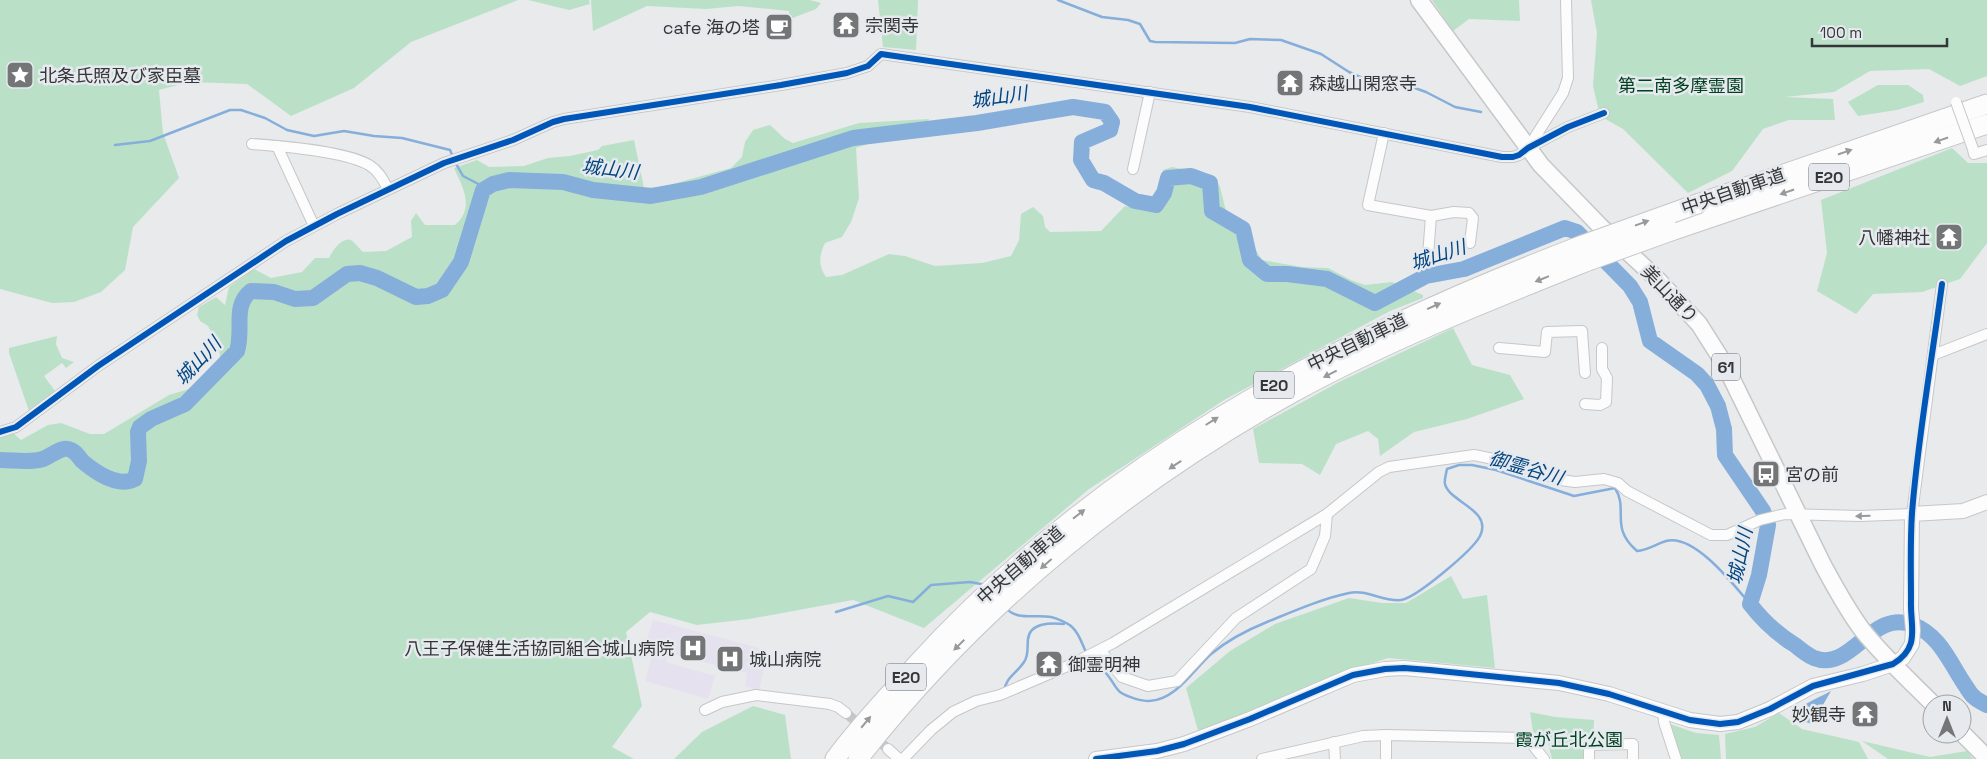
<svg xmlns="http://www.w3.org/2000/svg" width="1987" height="759" font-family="'Space Grotesk','Noto Sans JP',sans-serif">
<rect width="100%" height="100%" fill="#e8eaec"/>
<polygon fill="#e6e1ee" points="653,620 759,648 759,650 768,653 759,690 745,686 747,673 669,653 666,662 715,676 708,699 645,681 651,658 661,660 663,652 650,648 652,641 647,639"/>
<g fill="#bae1c8">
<polygon points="0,0 518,0 411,42 354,88 291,116 247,84 189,82 159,90 163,133 179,178 133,227 125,270 101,292 74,302 52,303 0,289"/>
<polygon points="528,0 589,0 590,4 569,10"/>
<polygon points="591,0 810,0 821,3 816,9 790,19 789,11 738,6 706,9 647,6 593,31"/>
<polygon points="878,0 918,0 916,50 883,47"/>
<polygon points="1432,0 1519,0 1520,21 1469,19 1453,31"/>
<polygon points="1591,0 1987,0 1987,76 1960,86 1929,69 1870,71 1834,92 1785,97 1833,99 1835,120 1789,120 1763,129 1732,171 1688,193 1623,129 1600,116 1593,86 1597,33"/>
<polygon points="1878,85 1908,85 1923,95 1924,102 1897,110 1858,116 1848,102"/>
<path d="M929,119L928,123L856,148L859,198L851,222L842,237L825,243C819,256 818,265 826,277L842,275L889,254L905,256L935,266L982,263L1011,256L1019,240L1021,214L1033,207L1043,216L1045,227L1050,232L1101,231L1125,206L1146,211L1159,194L1163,170L1172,167L1213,175L1220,187L1226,211L1238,220L1262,260L1302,267L1328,268L1351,280L1365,285L1392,282L1423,295V298L1390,311L1224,400L1089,489L924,628L853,600L749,619L697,625L650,612L626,632L642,706L612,747L634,759H0V437L13,433L21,440L48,425L61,423L90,434H104L169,395L189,389L221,361L218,345L208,326L200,321L197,315L199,307L216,297L225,305L229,287L254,269L271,278L302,272L315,258H329C332,252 341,237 351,240C354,242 360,249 363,252L386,251L412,237L411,221L416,213L425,225H455C475,207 463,188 454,168L477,160L489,167L524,166L548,158L570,156L598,150L602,146L634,140L644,188L662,187L731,168L742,157L745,142L753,130L770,125L785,139L793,143L859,123Z"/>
<polygon points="1952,148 1968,163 1987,163 1987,243 1960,279 1922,292 1873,294 1856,314 1817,291 1827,253 1821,200"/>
<polygon points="1453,328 1472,365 1510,375 1524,399 1467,419 1414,432 1380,456 1378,439 1368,431 1336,444 1320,475 1302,464 1259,463 1253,429 1339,382"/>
<polygon points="57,336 56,344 62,358 74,362 66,368 62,363 44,376 55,391 29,411 9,353 9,348"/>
<polygon points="1451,576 1463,599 1487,595 1495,668 1388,658 1322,680 1199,734 1186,688 1230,651 1275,624 1349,598 1382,603 1406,603"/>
<polygon points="753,706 785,715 791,759 674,759 702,732"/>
<polygon points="1530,712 1555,717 1594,720 1593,745 1589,759 1552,759 1547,739 1533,732"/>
<polygon points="1779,713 1802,729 1859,742 1868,759 1726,759 1725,734 1755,727"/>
<polygon points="1670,724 1696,733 1719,735 1721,759 1680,759"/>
<polygon points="1862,741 1930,757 1967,751 1973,759 1888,759"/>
</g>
<path fill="#86aedb" d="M1831,691L1812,724L1790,717C1800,705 1816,699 1831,691Z"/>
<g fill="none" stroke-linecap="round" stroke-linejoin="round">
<g stroke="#86aedb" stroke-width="2.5">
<polyline points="1058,0 1102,17 1128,20 1140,24 1150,41 1155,42 1235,43 1250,39 1281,40 1321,54 1349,72 1367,80 1401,83 1426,92 1455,107 1481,112"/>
<polyline points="115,145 150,141 230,110 241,110 265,118 287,130 314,136 344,131 374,136 402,138 450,150 453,157"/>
<polyline points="455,162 463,176 486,188"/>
<polyline points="1568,223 1570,230"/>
<path d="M1006,608C1017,621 1036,614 1051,617C1056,618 1068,623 1072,627C1080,634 1082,645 1087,654"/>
<polyline points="836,612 888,596 913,602 931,585 970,582 986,585"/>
<path d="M1091,658C1097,664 1104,670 1109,677C1113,682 1116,689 1120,692C1127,697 1141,701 1149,701C1176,700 1193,670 1211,654C1228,640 1247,630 1267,622C1294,611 1321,599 1349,593C1367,589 1383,602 1401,600C1416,598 1473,550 1480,536C1493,510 1449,502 1445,484C1444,480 1446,474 1447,469L1459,465H1472L1496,470L1574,496L1615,488C1629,510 1609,527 1637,551C1648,550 1656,544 1666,541C1694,533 1734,585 1750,604"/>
<path d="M1004,691C1006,677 1017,673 1024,662C1029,655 1027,647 1028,639C1030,622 1051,623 1064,624"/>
</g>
<path stroke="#86aedb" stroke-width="16" d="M0,460C14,460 30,463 43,459C51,456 63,445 71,450C76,452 79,457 82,461C95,472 118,488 135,479L139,461L138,432L140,427L151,419L185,404L237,351C244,329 232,306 251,291L274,292L295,299L313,298L347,274L360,273L377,278L416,297L428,296L442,290L461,262L483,190L493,184L509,180L563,182L593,190L651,196L701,187L853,138L977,123L1073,107L1105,112L1112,122L1110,130L1082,142L1081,160L1093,180L1104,183L1135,201L1156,205L1164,193L1168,178L1191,176L1210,183L1212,211L1243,229L1250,260L1267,274H1287L1327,279L1375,303L1426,276L1464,269L1565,228L1577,232L1630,286L1640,302L1650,341L1697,374L1707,385L1718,406L1724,429L1725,455L1763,511L1768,525L1759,575L1750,604C1763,621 1777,634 1795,645C1801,650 1807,655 1814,658C1852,673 1871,608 1913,625C1940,635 1950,663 1965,685C1968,689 1970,694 1974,697C1977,700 1983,703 1987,705"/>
<polyline stroke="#c4c6c8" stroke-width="10" stroke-dasharray="10 5" stroke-linecap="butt" points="846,713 888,749"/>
<defs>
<g id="street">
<polyline points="1384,133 1368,205 1431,216 1454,212 1469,213 1473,218 1470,243"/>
<path d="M252,144C281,146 345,151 369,165C379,171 383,180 388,189"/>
<polyline points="1530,145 1563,93 1568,78 1566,1"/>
<polyline points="277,146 314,226"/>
<polyline points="1973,149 1974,154 1987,150"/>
<polyline points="1133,169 1150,92"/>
<polyline points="1428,256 1431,216"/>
<polyline points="1499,348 1545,352 1547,332 1582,331 1585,373"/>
<polyline points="1933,355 1987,334"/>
<polyline points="1585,404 1600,405 1606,402 1607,378 1602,369 1602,348"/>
<polyline points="0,432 16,427 98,366 286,241 337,214 444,163 513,140 553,122 564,119 781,85 847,73 868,66 881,54 1250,107 1502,157 1513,157 1519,155 1528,148 1568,127 1604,113"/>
<polyline points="1100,650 1122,677 1148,686 1177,681 1236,618 1311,569 1325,536 1327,514"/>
<polyline points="705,710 722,702 756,695 830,704 838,707 846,713"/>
<polyline points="1663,711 1664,722 1676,759"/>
<polyline points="1334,742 1335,759"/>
<polyline points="888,749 899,759"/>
<polyline points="903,759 931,730 953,712 976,701 1000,695 1070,665 1113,643 1327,514 1379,472 1389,467 1474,455 1508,462 1561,480 1575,482 1604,479 1618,483 1627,491 1711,535 1727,535 1760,520 1785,514 1860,516 1912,514 1942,284"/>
<polyline points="1262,759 1363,736 1386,735 1527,738 1544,759"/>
<polyline points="1386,759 1386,735"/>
<polyline points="1589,759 1589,745 1633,744 1633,759"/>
</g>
<polyline id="secondary" points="1096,759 1157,751 1184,744 1250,719 1353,675 1385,669 1404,668 1559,683 1609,694 1690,720 1720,724 1738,722 1770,709 1813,686 1863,674 1893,664 1903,658 1912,644 1913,630 1911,609 1912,514 1963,511 1987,502"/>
<g id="primary">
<path d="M1419,0L1541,165L1601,227L1656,278L1699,324L1725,365L1823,565C1835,587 1847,610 1863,631C1884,657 1909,680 1933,704"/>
<polyline points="1962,733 1987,758"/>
</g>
<g id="highway">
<polyline points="1700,203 1987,104"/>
<polyline points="1671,231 1987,124"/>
<path d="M835,759C859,726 889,695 916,665C1100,463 1328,342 1580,246"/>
<path d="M858,759C976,608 1126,486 1292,393C1387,341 1488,301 1588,261"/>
</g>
</defs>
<use href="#street" stroke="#c6c7c9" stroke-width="12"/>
<use href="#secondary" stroke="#c6c7c9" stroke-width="16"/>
<use href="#primary" stroke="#c6c7c9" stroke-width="19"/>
<use href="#highway" stroke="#c6c7c9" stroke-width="21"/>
<use href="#street" stroke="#fcfcfc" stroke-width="10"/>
<use href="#secondary" stroke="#fcfcfc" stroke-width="14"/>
<use href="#primary" stroke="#fcfcfc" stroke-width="16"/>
<use href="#highway" stroke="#fcfcfc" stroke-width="19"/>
<defs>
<polyline id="street-bridge" points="1956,102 1973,149"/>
<g id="highway-bridge">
<polyline points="1580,246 1700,203"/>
<polyline points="1588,261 1671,231"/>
</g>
</defs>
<use href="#street-bridge" stroke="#c6c7c9" stroke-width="12" stroke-linecap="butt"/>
<use href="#highway-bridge" stroke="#c6c7c9" stroke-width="21" stroke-linecap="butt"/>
<use href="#street-bridge" stroke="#fcfcfc" stroke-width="10"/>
<use href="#highway-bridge" stroke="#fcfcfc" stroke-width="19"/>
<defs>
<g id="cycleway">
<polyline points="0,432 16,427 98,366 286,241 337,214 444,163 513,140 553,122 564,119 781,85 847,73 868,66 881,54 1250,107 1502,157 1513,157 1519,155 1528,148 1568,127 1604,113"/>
<path d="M1096,759L1157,751L1184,744L1250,719L1353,675L1385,669L1404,668L1430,670L1559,683L1609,694L1690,720L1720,724L1738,722L1770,709L1813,686L1893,664C1921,647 1910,627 1911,601C1911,572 1910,542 1912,513C1918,436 1932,360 1942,284"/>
</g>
</defs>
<use href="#cycleway" stroke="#e6e9ee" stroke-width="9"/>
<use href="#cycleway" stroke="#0057b8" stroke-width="6"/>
</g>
<defs><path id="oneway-solid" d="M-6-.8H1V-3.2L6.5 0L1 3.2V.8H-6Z" transform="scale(1.25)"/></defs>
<g fill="#98999a">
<use href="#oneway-solid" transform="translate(1941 140) rotate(161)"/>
<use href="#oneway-solid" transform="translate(1845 152) rotate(-19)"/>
<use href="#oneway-solid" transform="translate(1787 192) rotate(161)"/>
<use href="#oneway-solid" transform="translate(1642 223) rotate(-20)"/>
<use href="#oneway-solid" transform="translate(1542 279) rotate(158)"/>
<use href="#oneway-solid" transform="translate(1434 306) rotate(-24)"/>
<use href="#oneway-solid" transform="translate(1330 374) rotate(153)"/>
<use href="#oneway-solid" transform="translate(1212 421) rotate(-32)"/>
<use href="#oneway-solid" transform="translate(1175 465) rotate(146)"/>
<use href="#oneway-solid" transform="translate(1079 514) rotate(-38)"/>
<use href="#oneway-solid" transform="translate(1863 516) rotate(179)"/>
<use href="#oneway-solid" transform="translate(1046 564) rotate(139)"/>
<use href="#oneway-solid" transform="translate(959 645) rotate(135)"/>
<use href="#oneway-solid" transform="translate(866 722) rotate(-50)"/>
</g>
<defs>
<symbol id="temple-square" viewBox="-11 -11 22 22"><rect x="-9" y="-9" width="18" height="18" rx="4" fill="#737576" stroke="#e6e9ee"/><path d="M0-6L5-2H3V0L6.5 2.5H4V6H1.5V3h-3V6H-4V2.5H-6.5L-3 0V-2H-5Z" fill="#fff"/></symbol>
<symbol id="cafe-square" viewBox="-11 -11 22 22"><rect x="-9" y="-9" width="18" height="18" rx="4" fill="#737576" stroke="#e6e9ee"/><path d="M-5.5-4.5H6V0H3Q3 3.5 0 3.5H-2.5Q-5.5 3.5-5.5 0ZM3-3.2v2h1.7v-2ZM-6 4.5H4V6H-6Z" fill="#fff"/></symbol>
<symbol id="sight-square" viewBox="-11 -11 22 22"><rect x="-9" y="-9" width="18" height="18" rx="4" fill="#737576" stroke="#e6e9ee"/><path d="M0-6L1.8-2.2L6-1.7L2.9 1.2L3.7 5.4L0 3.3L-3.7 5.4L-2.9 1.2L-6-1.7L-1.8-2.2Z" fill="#fff"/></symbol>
<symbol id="bus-square" viewBox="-11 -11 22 22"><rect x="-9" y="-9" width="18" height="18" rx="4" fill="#737576" stroke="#e6e9ee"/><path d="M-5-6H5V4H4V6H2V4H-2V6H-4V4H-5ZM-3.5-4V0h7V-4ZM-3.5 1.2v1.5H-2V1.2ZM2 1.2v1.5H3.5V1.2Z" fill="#fff"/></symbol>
<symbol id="hospital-square" viewBox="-11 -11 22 22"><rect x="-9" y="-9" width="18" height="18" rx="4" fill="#737576" stroke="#e6e9ee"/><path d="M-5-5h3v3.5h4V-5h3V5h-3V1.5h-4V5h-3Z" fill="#fff"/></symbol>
</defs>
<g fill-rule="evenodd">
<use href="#temple-square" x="830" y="9" width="32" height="32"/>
<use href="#cafe-square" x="763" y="11" width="32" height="32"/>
<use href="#sight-square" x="4" y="59" width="32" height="32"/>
<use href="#temple-square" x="1274" y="67" width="32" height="32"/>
<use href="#temple-square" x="1933" y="221" width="32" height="32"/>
<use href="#bus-square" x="1750" y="458" width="32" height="32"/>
<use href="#hospital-square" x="677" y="632" width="32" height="32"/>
<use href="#hospital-square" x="714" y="643" width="32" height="32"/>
<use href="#temple-square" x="1033" y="648" width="32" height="32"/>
<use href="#temple-square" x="1849" y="698" width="32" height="32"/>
</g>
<g text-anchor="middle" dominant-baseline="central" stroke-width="5" stroke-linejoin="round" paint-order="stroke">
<g fill="#e6e9ee" stroke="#696c6e" stroke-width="1">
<rect x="1809" y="163.5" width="40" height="27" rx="4"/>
<rect x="1712" y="353.5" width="28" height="27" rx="4"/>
<rect x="1254" y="371.5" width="40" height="27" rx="4"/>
<rect x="886" y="663.5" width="40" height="27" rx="4"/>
</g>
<g font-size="16" font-weight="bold" fill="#343637">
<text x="1829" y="177">E20</text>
<text x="1726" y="367">61</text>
<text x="1274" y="385">E20</text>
<text x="906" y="677">E20</text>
</g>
<g font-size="18" fill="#343637" stroke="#e6e9ee" text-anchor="start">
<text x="865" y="25">宗関寺</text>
<text x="760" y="27" text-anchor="end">cafe 海の塔</text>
<text x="39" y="75">北条氏照及び家臣墓</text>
<text x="1309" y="83">森越山閑窓寺</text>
<text x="1930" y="237" text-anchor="end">八幡神社</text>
<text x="1785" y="474">宮の前</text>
<text x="674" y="648" text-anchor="end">八王子保健生活協同組合城山病院</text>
<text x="749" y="659">城山病院</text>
<text x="1068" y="664">御霊明神</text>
<text x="1846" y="714" text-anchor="end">妙観寺</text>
</g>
<g font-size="18" fill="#004220" stroke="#e6e9ee">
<text x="1681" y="85">第二南多摩霊園</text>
<text x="1569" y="739">霞が丘北公園</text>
</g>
<g font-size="18" fill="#343637" stroke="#e6e9ee">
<text transform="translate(1733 191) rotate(-19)">中央自動車道</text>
<text transform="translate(1670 294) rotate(46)">美山通り</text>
<text transform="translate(1357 342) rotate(-26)">中央自動車道</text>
<text transform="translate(1020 565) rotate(-41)">中央自動車道</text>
</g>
<g font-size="19" font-style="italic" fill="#03457f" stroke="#e6e9ee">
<text transform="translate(999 97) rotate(-8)">城山川</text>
<text transform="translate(610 169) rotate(7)">城山川</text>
<text transform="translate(1438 255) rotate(-18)">城山川</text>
<text transform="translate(198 361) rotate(-47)">城山川</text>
<text transform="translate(1526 468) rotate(16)">御霊谷川</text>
<text transform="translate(1740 556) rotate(-78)">城山川</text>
</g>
</g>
<g transform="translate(1947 719)"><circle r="24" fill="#e6e9ee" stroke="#9fa1a5"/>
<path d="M0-4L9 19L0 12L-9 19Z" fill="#737576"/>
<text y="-8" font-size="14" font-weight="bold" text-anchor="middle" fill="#343637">N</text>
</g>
<path d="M1812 38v8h135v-8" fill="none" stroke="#343637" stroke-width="2.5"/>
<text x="1820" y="38" font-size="15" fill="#343637" stroke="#e6e9ee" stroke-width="4" paint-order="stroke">100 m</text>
</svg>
